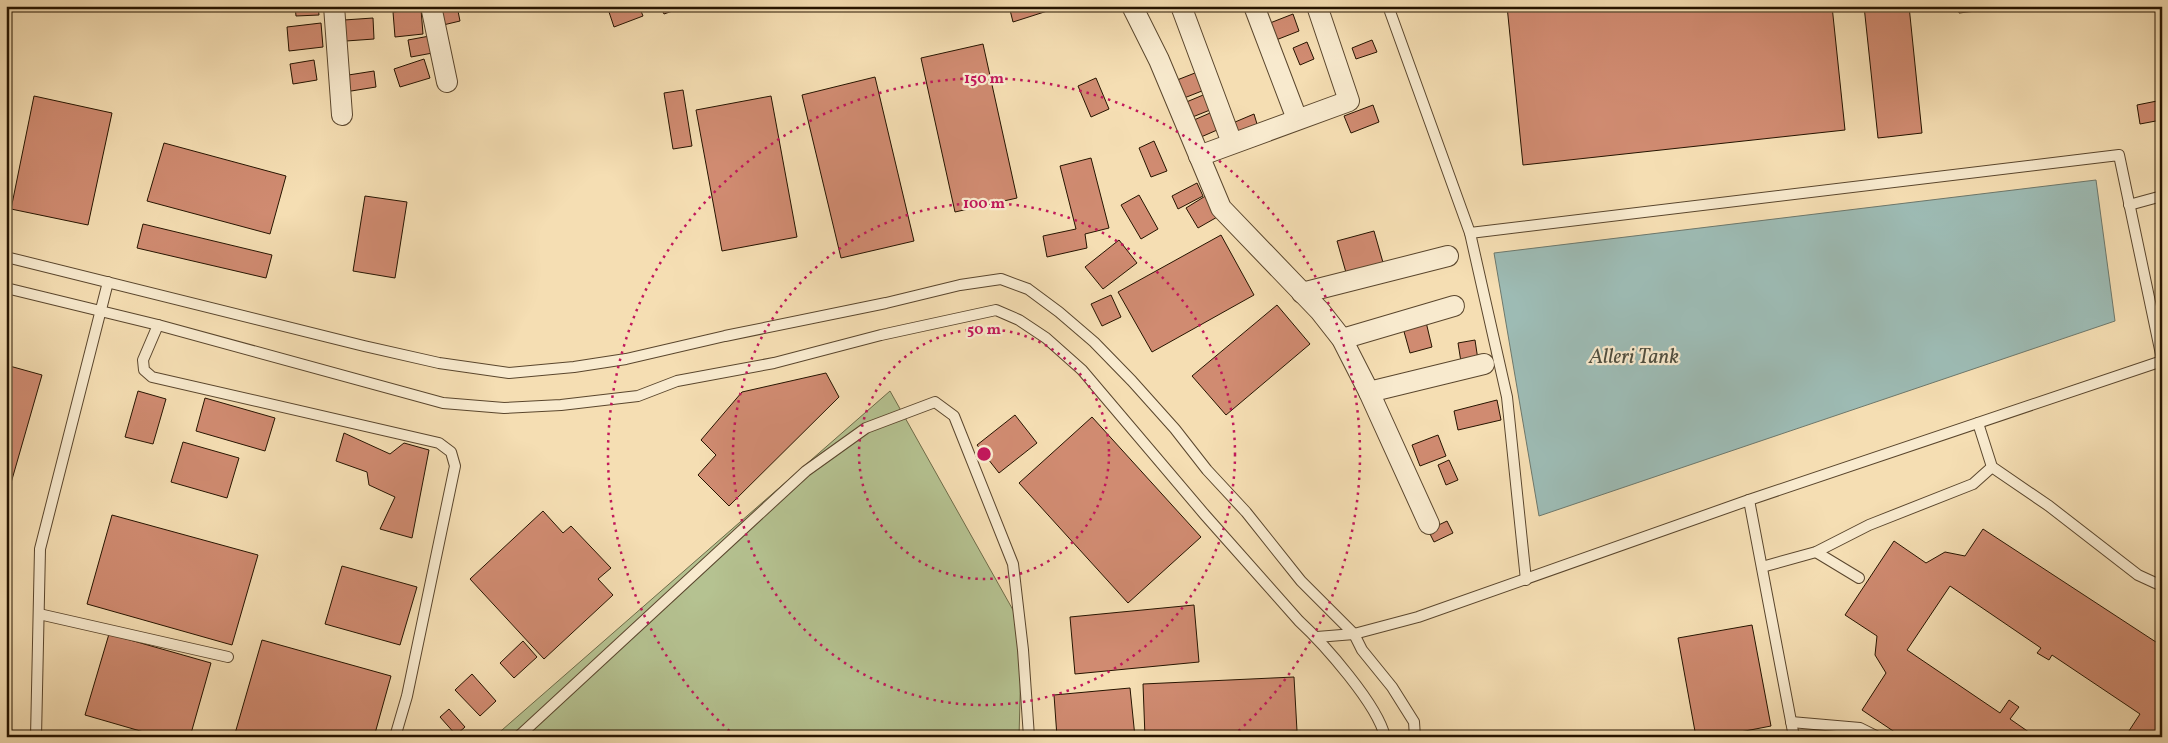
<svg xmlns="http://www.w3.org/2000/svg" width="2168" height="743" font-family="Vollkorn,serif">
<rect width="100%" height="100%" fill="#f5deb3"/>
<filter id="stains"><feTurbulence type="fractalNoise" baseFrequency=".004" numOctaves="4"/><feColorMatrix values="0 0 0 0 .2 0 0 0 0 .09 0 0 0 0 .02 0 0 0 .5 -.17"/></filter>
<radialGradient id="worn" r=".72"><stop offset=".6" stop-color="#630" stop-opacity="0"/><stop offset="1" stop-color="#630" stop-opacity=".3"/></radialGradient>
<polygon fill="#b5c291" stroke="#6e6b48" points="890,391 1022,626 1019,737 494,737"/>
<polygon fill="#9dbbb4" stroke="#6d786c" points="2096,180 2115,321 1539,516 1494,253"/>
<g fill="#d08b71" stroke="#261400">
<polygon points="295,6 318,6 319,15 296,16"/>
<polygon points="434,6 457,6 460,21 439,26"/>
<polygon points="614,6 639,6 643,16 614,27 608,9"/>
<polygon points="660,6 677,6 678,9 664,14"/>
<polygon points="1009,6 1063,6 1013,22"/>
<polygon points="1507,6 1832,6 1845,130 1523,165"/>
<polygon points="1864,6 1909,6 1922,133 1878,138"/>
<polygon points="1958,6 1993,6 1993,9 1959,13"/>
<polygon points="421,9 423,34 395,37 393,12"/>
<polygon points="1293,14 1299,31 1276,40 1270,23"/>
<polygon points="373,18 374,39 346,41 344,20"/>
<polygon points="321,23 323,47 289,51 287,27"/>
<polygon points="435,35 438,52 411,57 408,40"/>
<polygon points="1372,40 1377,52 1356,59 1352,48"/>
<polygon points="1307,42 1314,59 1300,65 1293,48"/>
<polygon points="983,44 1017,198 955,212 921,58"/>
<polygon points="424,59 430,78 400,87 394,69"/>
<polygon points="314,60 317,80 293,84 290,64"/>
<polygon points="374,71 376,87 345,92 342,76"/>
<polygon points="1200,71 1207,89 1179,100 1172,82"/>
<polygon points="875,77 914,241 841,258 802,95"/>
<polygon points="1096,78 1109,109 1091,117 1078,86"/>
<polygon points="683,90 692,146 673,149 664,93"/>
<polygon points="1208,93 1215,108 1190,118 1184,103"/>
<polygon points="34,96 112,113 88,225 11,209"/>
<polygon points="771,96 797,237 722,251 696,110"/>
<polygon points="2157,101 2161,120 2140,124 2137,105"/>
<polygon points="1373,105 1379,122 1351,133 1344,116"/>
<polygon points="1217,110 1224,127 1201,137 1194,120"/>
<polygon points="1254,114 1257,124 1232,134 1228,125"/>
<polygon points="1154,141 1167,171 1151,177 1139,148"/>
<polygon points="164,143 286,176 270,234 147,201"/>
<polygon points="1091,158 1109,228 1085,234 1087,248 1047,257 1043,236 1076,229 1060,166"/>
<polygon points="1197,183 1203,196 1178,209 1172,196"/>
<polygon points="1139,195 1158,229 1141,239 1121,205"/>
<polygon points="1207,195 1219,216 1198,228 1186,208"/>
<polygon points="365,196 407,202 395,278 353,271"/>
<polygon points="143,224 272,255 266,278 137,248"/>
<polygon points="1374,231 1384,266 1347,276 1337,241"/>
<polygon points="1221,235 1254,295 1152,352 1118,292"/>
<polygon points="1119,240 1137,263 1103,289 1085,267"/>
<polygon points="1111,295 1121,317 1102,326 1091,304"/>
<polygon points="1277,305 1310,344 1226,415 1192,376"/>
<polygon points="1426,322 1432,347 1410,353 1403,328"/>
<polygon points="1475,340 1478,360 1461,362 1458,343"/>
<polygon points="6,365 42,375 11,483 6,481"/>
<polygon points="826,373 839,397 729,506 698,475 716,455 701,440 742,392"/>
<polygon points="138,391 166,399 153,444 125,437"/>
<polygon points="205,398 275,418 265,451 196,431"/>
<polygon points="1497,400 1501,420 1458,430 1454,411"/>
<polygon points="1015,415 1037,443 999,473 977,445"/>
<polygon points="1092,417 1201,537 1128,603 1019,483"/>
<polygon points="344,433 390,454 404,443 429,450 412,538 380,529 395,497 369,485 367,472 336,461"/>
<polygon points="1438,435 1446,456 1420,466 1412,445"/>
<polygon points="183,442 239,458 227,498 171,482"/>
<polygon points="1449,460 1458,480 1446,485 1438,465"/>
<polygon points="543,511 563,533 571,526 611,568 598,579 613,595 544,659 470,579"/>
<polygon points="112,515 258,555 232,645 87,604"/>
<polygon points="1447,521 1453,533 1434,542 1428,530"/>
<polygon points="1983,529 2162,646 2162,737 2125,737 2140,714 2052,655 2049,660 2037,653 2041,648 1950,586 1907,650 2000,713 2009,700 2019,707 2010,719 2036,737 1902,737 1862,710 1886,673 1875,655 1877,636 1845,615 1894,541 1926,563 1945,552 1965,556"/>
<polygon points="342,566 417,587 400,645 325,624"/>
<polygon points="1194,605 1199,662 1075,674 1070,617"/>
<polygon points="1752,625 1771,726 1714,737 1696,737 1678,638"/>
<polygon points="109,634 211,663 190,737 161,737 85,715"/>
<polygon points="262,640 391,676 374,737 234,737"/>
<polygon points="523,641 537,657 514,678 500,663"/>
<polygon points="472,674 496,701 480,716 455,690"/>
<polygon points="1294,677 1297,731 1145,737 1143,684"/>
<polygon points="1130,688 1135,737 1057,737 1054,695"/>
<polygon points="449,709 465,727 456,735 440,717"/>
</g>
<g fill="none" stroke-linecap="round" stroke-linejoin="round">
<defs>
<g id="service">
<polyline points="1388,6 1470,233 1507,397 1526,580"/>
<polyline points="2129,205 2162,196"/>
<polyline points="1470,233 2119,155 2162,359"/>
<polyline points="6,257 364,346 439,363 509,373 574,367 626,359 725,336 886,303 960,285 1001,279 1028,289 1059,312 1094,342 1132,381 1175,429 1207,470 1246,512 1301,581 1354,634 1362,650 1392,687 1414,722 1415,737"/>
<path d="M6,288L158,325L443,403L504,408L561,405L638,396L677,381L774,363L881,335L996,310L1019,320L1046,338L1082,370L1205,515L1299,621C1324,644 1378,705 1385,737"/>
<polyline points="158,325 143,360 144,370 152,377 439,443 451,452 455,466 407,696 395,737"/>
<polyline points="1978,423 1992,467 2049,506 2138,575 2162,586"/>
<polyline points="1749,500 1794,737"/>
<polyline points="1816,552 1859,578"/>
<polyline points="1762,567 1816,552 1869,525 1973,484 1992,467"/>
<polyline points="39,614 228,657"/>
<polyline points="1317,637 1354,634 1418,617 1749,500 2162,361"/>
<polyline points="1791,722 1860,728 1878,737"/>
<polyline points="36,737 40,549 108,282"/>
<polyline points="518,737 806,471 866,428 935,402 954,416 1013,564 1023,650 1029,737"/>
</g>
<g id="minor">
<polyline points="334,6 342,115"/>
<polyline points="431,6 447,82"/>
<polyline points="1132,6 1159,60 1221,208 1320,311 1342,339 1369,392 1429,524"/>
<polyline points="1181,6 1232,143"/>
<polyline points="1254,6 1297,119"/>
<polyline points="1199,156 1349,101 1317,6"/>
<polyline points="1302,293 1448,256"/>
<polyline points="1342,339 1454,306"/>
<polyline points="1369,392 1484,364"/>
</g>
</defs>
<use href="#service" stroke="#5a462d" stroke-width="12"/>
<use href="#minor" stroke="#5a462d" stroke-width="22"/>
<use href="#service" stroke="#f8eace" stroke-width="10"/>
<use href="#minor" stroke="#f8eace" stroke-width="20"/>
</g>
<g fill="none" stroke="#c2185b" stroke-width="2.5" stroke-dasharray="2.5 5">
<circle cx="984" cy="454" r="125"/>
<circle cx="984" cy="454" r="251"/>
<path d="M735 736A376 376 0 1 1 1233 736"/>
</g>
<g text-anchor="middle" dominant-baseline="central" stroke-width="4.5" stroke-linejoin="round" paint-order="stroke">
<g font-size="21" font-style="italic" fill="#504e3f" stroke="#f8eace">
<text x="1634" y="357">Alleri Tank</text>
</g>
</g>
<circle cx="984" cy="454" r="8" fill="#c2185b" stroke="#f8eace" stroke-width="2.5"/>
<g font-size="15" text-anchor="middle" font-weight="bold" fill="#c2185b" stroke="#f8eace" stroke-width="4.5" stroke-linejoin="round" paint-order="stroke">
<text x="984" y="83">150 m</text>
<text x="984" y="208">100 m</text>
<text x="984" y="334">50 m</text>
</g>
<rect width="2168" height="743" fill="none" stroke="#f5deb3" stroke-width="25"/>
<rect x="8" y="8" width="2153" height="728" fill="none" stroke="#261400" stroke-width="2.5"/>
<rect x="12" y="12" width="2143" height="718" fill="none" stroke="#261400"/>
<rect width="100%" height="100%" filter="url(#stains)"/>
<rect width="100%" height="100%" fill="url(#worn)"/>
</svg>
